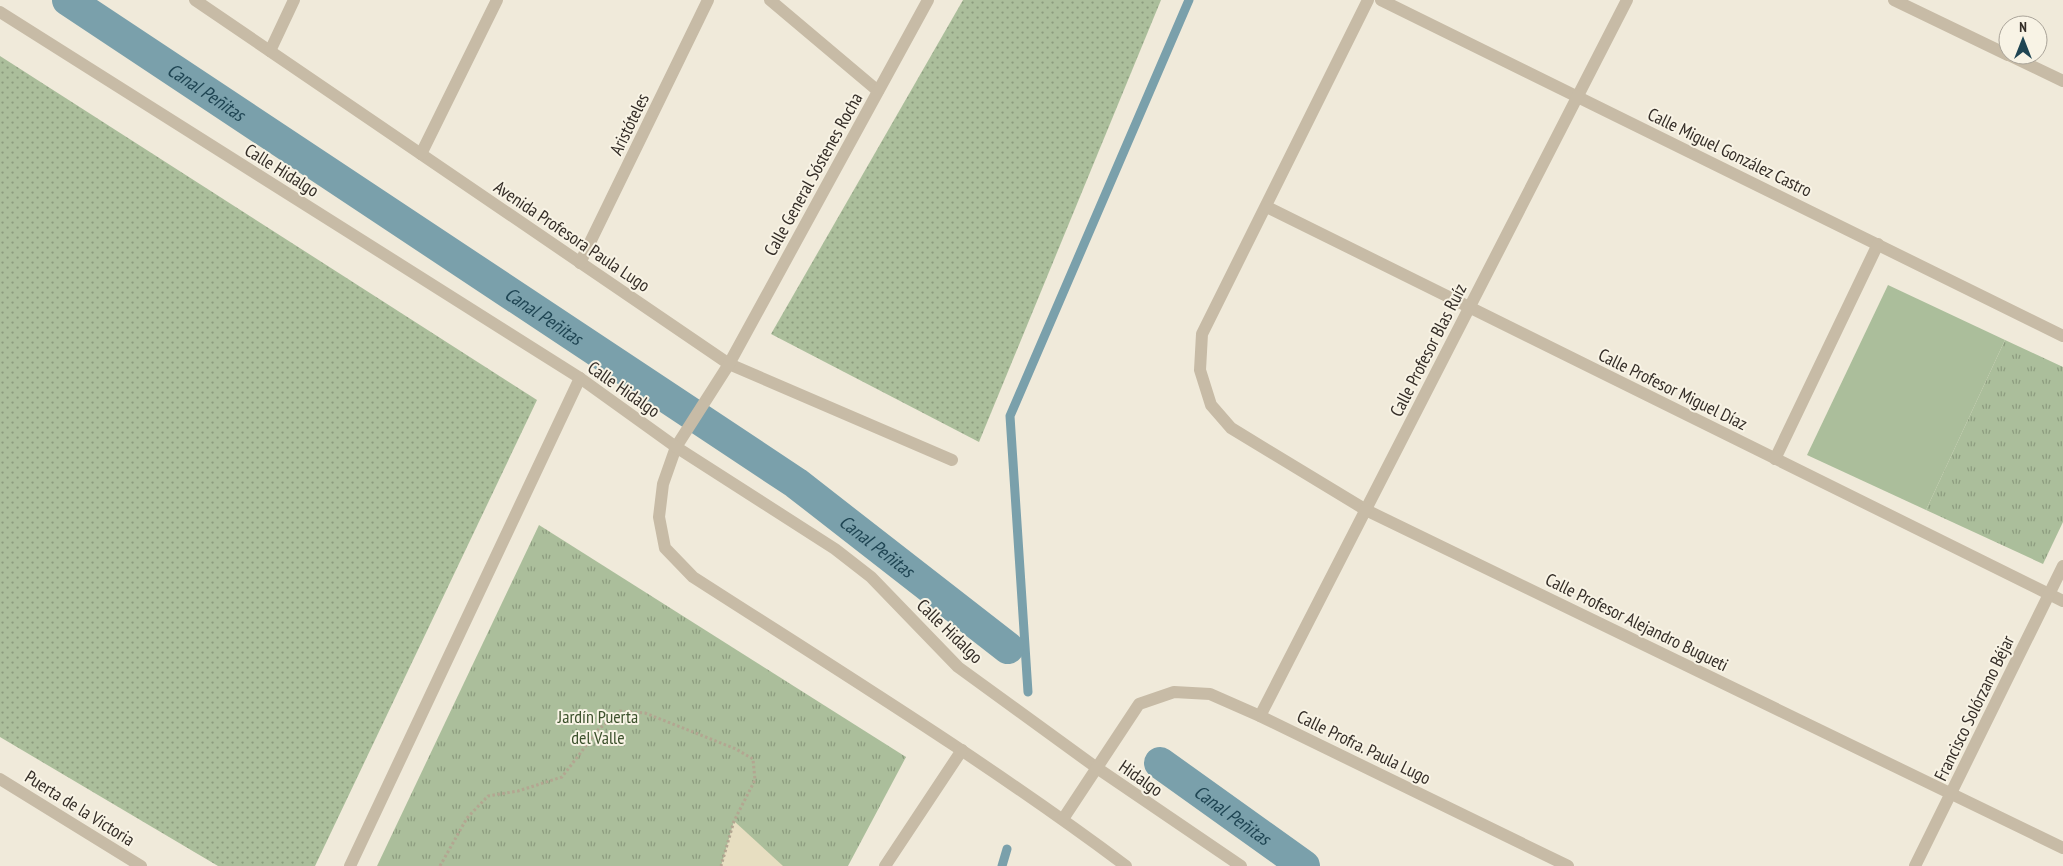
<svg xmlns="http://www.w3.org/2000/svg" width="2063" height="866" font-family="'PT Sans Narrow',sans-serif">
<defs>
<pattern id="grass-dots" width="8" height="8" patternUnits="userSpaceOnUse" patternTransform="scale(1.25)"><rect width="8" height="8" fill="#abbe9b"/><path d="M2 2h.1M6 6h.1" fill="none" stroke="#8c9b7e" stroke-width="1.8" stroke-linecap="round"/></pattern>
<pattern id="park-tufts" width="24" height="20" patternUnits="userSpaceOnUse" patternTransform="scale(1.25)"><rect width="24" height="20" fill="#abbe9b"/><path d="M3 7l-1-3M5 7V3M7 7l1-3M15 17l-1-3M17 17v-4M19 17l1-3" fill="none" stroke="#8c9b7e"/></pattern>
</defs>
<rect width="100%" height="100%" fill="#f0eada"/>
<g fill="url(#grass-dots)">
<polygon points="963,0 1161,0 979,442 771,334"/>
<polygon points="0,56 537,400 315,866 218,866 0,737"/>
</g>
<g fill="url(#park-tufts)">
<polygon points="2005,340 2063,367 2063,522 2043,564 1926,510"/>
<polygon points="539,525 906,757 848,866 377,866"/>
</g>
<polygon fill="#abbe9b" points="1888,285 2005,340 1926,510 1807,455"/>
<polygon fill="#e7dec1" points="734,821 783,866 721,866"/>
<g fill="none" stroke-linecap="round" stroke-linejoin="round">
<g stroke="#7aa0ab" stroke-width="9">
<polyline points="1028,692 1010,416 1189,0"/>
<polyline points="1002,866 1007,849"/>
</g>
<g stroke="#7aa0ab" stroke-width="32">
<path id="s1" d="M68,0L796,483L1008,648"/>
<path id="s2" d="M1160,763L1304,866"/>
</g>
<polyline stroke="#b3a691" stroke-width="3" stroke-dasharray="2.5 2.5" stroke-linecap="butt" points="440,866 467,818 488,796 518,791 562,777 598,730 620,711 645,713 736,749 753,759 755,780 734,821 721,866"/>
<g stroke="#c7bba6" stroke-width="12">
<polyline points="195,0 729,364 952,460"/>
<polyline points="770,0 878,91"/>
<path d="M928,0L729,364L676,447L663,484L659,517L665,548L693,577C839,671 987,762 1126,866"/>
<polyline points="1368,0 1202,334 1200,370 1211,405 1231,428 1366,510 2063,848"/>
<polyline points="1381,0 2063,336"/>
<polyline points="0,12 580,378 676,447 835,549 871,577 958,667 1097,768 1241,866"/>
<polyline points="270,51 294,0"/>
<polyline points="421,154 497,0"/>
<polyline points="1267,207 2063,601"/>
<polyline points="580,263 708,0"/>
<polyline points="1775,459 1878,244"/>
<polyline points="1260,716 1627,0"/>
<polyline points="0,779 141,866"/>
<polyline points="1063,819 1139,704 1174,692 1210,694 1260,716 1568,866"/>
<polyline points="350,866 580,378"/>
<polyline points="885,866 962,750"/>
<polyline points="1915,866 2063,566"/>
</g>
<g stroke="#c7bba6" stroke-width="12">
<polyline points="1894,0 2008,55"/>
<polyline points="2009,55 2063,81"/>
</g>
</g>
<g text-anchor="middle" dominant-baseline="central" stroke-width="4" stroke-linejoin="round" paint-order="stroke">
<g font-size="18" fill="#342d27" stroke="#f8f3e5">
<text transform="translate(629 124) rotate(-64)">Aristóteles</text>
<text transform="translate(1730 152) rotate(26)">Calle Miguel González Castro</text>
<text transform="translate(282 170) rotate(32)">Calle Hidalgo</text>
<text transform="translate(813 174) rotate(-61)">Calle General Sóstenes Rocha</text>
<text transform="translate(572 236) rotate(34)">Avenida Profesora Paula Lugo</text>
<text transform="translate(1428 350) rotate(-63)">Calle Profesor Blas Ruíz</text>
<text transform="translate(624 389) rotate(35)">Calle Hidalgo</text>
<text transform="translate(1673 389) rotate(26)">Calle Profesor Miguel Díaz</text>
<text transform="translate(1637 622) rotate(26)">Calle Profesor Alejandro Bugueti</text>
<text transform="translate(950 631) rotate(44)">Calle Hidalgo</text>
<text transform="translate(1974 708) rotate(-64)">Francisco Solórzano Béjar</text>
<text transform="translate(1364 747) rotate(26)">Calle Profra. Paula Lugo</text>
<text transform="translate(1141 778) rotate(35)">Hidalgo</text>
<text transform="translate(80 808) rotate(32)">Puerta de la Victoria</text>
</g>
<g font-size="18" fill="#3c512c" stroke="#f8f3e5">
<text x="598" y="716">Jardín Puerta<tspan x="598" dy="21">del Valle</tspan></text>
</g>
<g font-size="19" font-style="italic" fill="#1f4553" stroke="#f8f3e5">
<text stroke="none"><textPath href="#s1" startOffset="166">Canal Peñitas</textPath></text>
<text stroke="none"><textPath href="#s1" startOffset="571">Canal Peñitas</textPath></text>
<text stroke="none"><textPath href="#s1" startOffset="976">Canal Peñitas</textPath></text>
<text stroke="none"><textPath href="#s2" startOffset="89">Canal Peñitas</textPath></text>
</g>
</g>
<g transform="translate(2023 40)"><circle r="24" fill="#f8f3e5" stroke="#aaa499"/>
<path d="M0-4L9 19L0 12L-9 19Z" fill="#1f4553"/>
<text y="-8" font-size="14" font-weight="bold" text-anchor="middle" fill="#342d27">N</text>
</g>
</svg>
